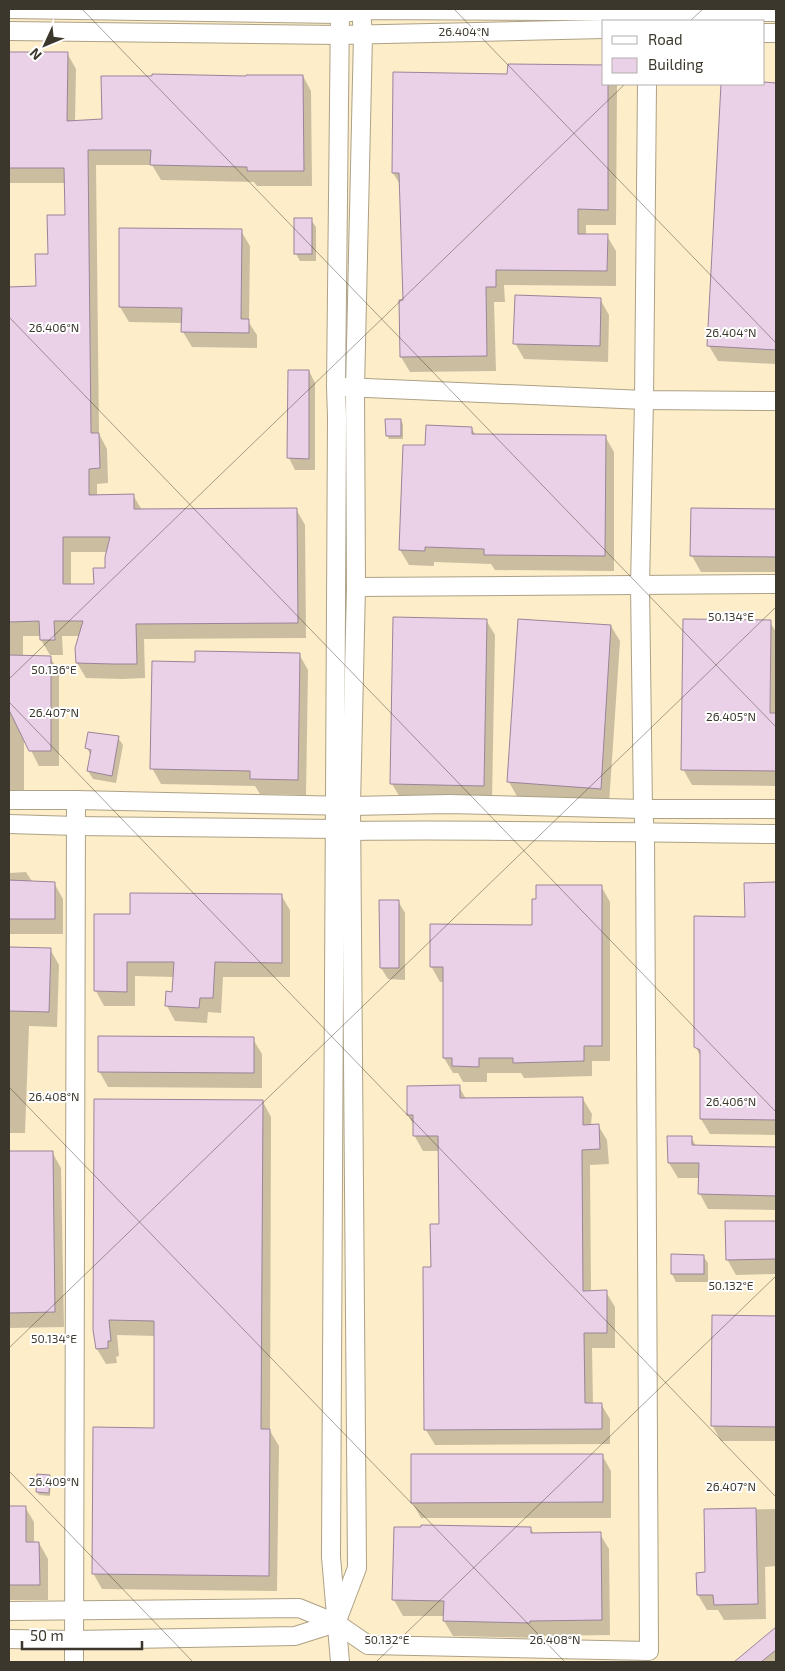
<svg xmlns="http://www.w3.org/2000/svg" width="785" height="1671" font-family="'Exo 2',sans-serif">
<rect width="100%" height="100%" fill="#fffaee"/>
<path fill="#fdedc9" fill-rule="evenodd" d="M9,9H776V1662H9ZM604,21H764V84H604Z"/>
<g fill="#0003" fill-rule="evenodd">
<path d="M9,53H67L76,69L75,122L103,120L248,78L303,76L311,91L312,186H257L254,182L161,180L152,165H96L99,434L107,449L108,483L97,484V496L133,495L142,510L296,509L305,525L306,638L144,639L145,678L122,679L86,678L77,663L80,636H62L63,655H50L41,640V636H23V657H50L59,672V766H39L24,737V802H9V350H11L9,288L37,287L49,255L66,216V183H9ZM71,552H107L106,569L95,585L71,586Z"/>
<polygon points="764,83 776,84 776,364 718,361 709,346 722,84"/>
<polygon points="604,84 617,84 616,225 586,225 586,235 607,236 616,251 616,286 504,285 505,302 494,302 496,371 410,372 401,357 404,302 401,186 393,173"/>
<polygon points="311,220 316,227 316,261 300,261 296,254"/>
<polygon points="241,231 250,246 249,323 257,335 257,348 192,347 183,332 183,323 129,322 120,307"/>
<polygon points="600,299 609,315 608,362 524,359 515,343"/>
<polygon points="309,371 315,383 315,470 295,470 289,458"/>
<polygon points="401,421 403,424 403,439 389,439 387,435"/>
<polygon points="472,429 476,435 605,436 614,452 614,571 495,570 491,564 434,562 434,566 409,565 400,550 427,447"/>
<polygon points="692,510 776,510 776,572 701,572 692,556"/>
<polygon points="486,620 495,635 492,801 401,799 392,784"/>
<polygon points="770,622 776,632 776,786 692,785 683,769"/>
<polygon points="611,626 620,641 609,804 518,798 509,782"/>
<polygon points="299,654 308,670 306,795 260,794 255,786 161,784 152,768 196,663"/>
<polygon points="118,738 123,745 116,783 93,779 88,771 91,756 87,748"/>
<polygon points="26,872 33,883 54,883 63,899 63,934 10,934 10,948 50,949 59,965 57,1027 29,1026 25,1133 9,1133 9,873"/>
<polygon points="746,884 776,884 776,1135 710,1134 701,1119 701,1057 695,1046 746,918"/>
<polygon points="601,886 610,902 610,1061 592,1061 592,1076 524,1078 521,1073 487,1073 487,1082 463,1082 458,1073 453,1073 444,1058 444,982 440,982 431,966 533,926"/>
<polygon points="281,895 290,910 290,977 223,977 221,1013 208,1012 207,1023 175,1021 167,1006 173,993 175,977 135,976 135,1006 104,1006 96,991 131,915"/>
<polygon points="398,901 405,913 405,980 388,979 381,968"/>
<polygon points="253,1039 262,1054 262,1088 108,1087 99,1071"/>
<polygon points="459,1087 466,1099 583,1099 592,1114 591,1125 598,1125 607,1140 609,1164 590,1165 591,1292 606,1292 615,1307 615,1348 592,1348 593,1404 601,1404 610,1419 610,1444 435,1445 426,1430 432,1269 440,1225 439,1151 423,1151 414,1135 414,1126 408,1115"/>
<polygon points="263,1102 271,1117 270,1431 279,1446 277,1591 102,1589 93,1573 155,1429 156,1336 117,1335 119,1356 116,1357 117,1363 106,1364 97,1349 94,1330"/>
<polygon points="669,1137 691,1137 696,1146 776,1148 776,1210 708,1209 700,1194 700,1178 678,1178 669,1163"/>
<polygon points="9,1152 52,1152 61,1168 64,1327 9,1328"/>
<polygon points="776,1222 776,1274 736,1275 727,1259 726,1223"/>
<polygon points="703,1256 708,1263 708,1282 676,1282 672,1274"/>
<polygon points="713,1316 776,1317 776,1441 721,1441 712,1425"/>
<polygon points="602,1455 611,1471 611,1518 421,1518 412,1502"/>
<polygon points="49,1476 51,1479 50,1496 39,1495 37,1492"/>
<polygon points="9,1507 25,1507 34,1522 34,1543 39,1543 48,1559 48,1600 9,1600"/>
<polygon points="776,1509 776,1566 765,1567 766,1619 724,1620 718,1610 707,1610 698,1595 706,1574 705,1510"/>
<polygon points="395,1528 531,1529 534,1534 600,1534 609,1549 610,1635 538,1636 538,1638 453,1636 444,1621 445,1616 403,1616 394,1600"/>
<polygon points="776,1629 776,1662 736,1662"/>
</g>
<g fill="#ead1e8" stroke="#9a8499" fill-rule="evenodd">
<path d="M9,52H68L67,121L102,119L101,76H152V74L246,76V75H303L304,171H247V167L150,165L151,150H88L91,433H99L100,468L89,469V495L134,494V509L297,508L298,623L136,624L137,664H113L76,663L75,648L83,621H54L55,640H40L39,621L9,622V287L36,286L35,254H48L47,215H65L64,168H9ZM63,537H110L105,557V568H93L94,584H63Z"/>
<polygon points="508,64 604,65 604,84 608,84 608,210 578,209 578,234 608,234 607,271 496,270 496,287 486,287 487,356 400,357 399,300 403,300 399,173 392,173 393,72 507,74"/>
<polygon points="764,82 776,83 776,350 707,346 721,84 764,84"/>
<rect x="294" y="218" width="18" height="36"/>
<polygon points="119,228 242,229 241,319 249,319 249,333 181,332 182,308 119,307"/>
<polygon points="515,295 601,298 600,346 513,344"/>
<polygon points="288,370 309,370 309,459 287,458"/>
<polygon points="385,419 401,419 401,436 386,436"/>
<polygon points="426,425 472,427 472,434 606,435 605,556 484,555 484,549 425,547 425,551 399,550 403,445 425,445"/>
<polygon points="691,508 776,509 776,557 690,556"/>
<polygon points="393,617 487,619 484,786 390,784"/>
<polygon points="518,619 611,625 601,789 507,782"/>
<polygon points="683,619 771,620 770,713 776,713 776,771 681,770"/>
<polygon points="195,651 300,653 298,780 250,779 250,771 150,769 152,661 195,662"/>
<polygon points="9,655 51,656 51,751 29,751 9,710"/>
<polygon points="88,732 119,736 112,776 87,771 91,750 85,748"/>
<polygon points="9,880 55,882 55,919 9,919"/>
<polygon points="776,882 776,1120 700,1119 700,1050 694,1047 694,916 745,917 744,883"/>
<polygon points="536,885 602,885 602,1046 584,1046 584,1061 513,1063 513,1058 479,1058 479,1067 452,1066 452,1058 443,1058 443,967 430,967 430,924 532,925 532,899 536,899"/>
<polygon points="130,893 282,894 282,963 215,962 213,998 200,998 199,1008 165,1006 166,991 172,992 174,962 127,962 127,992 94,991 94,914 130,914"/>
<polygon points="379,900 399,900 399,968 380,968"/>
<polygon points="9,947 51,948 49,1012 9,1011"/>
<polygon points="98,1036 254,1037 254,1073 98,1072"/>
<polygon points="460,1085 460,1098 583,1097 583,1125 599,1124 600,1149 582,1150 583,1291 607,1290 607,1333 584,1333 585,1403 602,1403 602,1429 424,1430 423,1267 431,1267 430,1224 439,1224 438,1136 413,1136 413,1115 407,1115 407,1086"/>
<polygon points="94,1099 263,1100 261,1429 270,1429 269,1576 92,1574 93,1427 154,1428 154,1321 109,1320 111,1341 108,1341 108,1348 96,1349 93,1330"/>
<polygon points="667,1136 692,1136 692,1145 776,1147 776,1196 698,1194 699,1163 668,1163"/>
<polygon points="9,1151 53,1151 55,1312 9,1313"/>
<polygon points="725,1221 776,1221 776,1259 726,1260"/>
<polygon points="671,1254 704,1255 704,1274 671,1274"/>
<polygon points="712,1315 776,1316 776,1427 711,1426"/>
<polygon points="411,1454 603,1454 603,1502 411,1503"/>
<polygon points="37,1474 50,1475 49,1493 36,1492"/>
<polygon points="9,1506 26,1506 26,1542 39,1542 40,1585 9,1585"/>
<polygon points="756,1508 758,1604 714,1605 713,1595 697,1595 696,1573 705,1572 704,1509"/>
<polygon points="421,1525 531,1527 531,1533 601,1532 602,1620 530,1621 530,1623 443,1621 444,1601 392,1600 394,1527 421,1527"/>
<polygon points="776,1627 776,1650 761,1662 734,1662"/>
</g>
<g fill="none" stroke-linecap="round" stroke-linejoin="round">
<defs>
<g id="minor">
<polyline points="9,9 340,14 361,10 776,12"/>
<polyline points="340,9 336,387 337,417 331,1557 340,1662"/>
<polyline points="9,31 339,35 604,29"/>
<polyline points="764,33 776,33"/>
<polyline points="344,387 644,400 776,401"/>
<polyline points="356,587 776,584"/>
<polyline points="9,800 76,800 351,806 449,804 643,809 776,809"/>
<path d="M9,824L76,826L335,829L352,831C493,829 635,833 776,834"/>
<polyline points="9,1611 299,1608 336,1623 368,1645 649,1651 645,833 643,809 640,586 644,400 647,84"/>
<polyline points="338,1618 357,1568 351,806 356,587 355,389 363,35 361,9"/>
<polyline points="9,1639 74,1640 295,1636 336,1623"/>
<polyline points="74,1662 76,800"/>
</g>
</defs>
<use href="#minor" stroke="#ada186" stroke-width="20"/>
<use href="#minor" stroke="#fff" stroke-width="18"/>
</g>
<path fill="none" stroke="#3c372c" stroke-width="1" stroke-opacity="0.45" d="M82,9L776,727M454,9L776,343M9,10L10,9M690,21L703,9M9,317L776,1112M9,679L625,84M9,702L776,1497M9,1087L565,1662M9,1348L776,607M9,1471L193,1662M376,1662L776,1276"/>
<g font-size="12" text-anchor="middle" fill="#3c372c" stroke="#fff" stroke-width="4" stroke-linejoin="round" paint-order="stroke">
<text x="464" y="36">26.404°N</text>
<text x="54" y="332">26.406°N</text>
<text x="731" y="337">26.404°N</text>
<text x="731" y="621">50.134°E</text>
<text x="54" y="674">50.136°E</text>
<text x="54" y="717">26.407°N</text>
<text x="731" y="721">26.405°N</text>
<text x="54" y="1101">26.408°N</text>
<text x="731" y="1106">26.406°N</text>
<text x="731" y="1290">50.132°E</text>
<text x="54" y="1343">50.134°E</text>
<text x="54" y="1486">26.409°N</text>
<text x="731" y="1491">26.407°N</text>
<text x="555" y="1644">26.408°N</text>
<text x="387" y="1644">50.132°E</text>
</g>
<rect width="785" height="1671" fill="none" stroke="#3c372c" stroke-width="20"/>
<rect x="602" y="20" width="162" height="65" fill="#ffffff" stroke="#b1afab"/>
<rect x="612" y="36" width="25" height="8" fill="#ffffff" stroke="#b1afab"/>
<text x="648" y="45" font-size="15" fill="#3c372c">Road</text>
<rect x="612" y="58" width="25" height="15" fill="#ead1e8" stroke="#b1afab"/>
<text x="648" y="70" font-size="15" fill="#3c372c">Building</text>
<g transform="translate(45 45) rotate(226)" stroke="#ffffff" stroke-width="4" paint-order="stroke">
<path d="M0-4L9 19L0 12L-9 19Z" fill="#3c372c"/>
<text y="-8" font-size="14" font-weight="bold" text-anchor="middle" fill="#3c372c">N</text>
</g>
<path d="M22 1641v8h120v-8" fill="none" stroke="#3c372c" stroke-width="2.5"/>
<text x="30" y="1641" font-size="15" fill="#3c372c" stroke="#ffffff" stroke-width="4" paint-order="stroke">50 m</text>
</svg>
